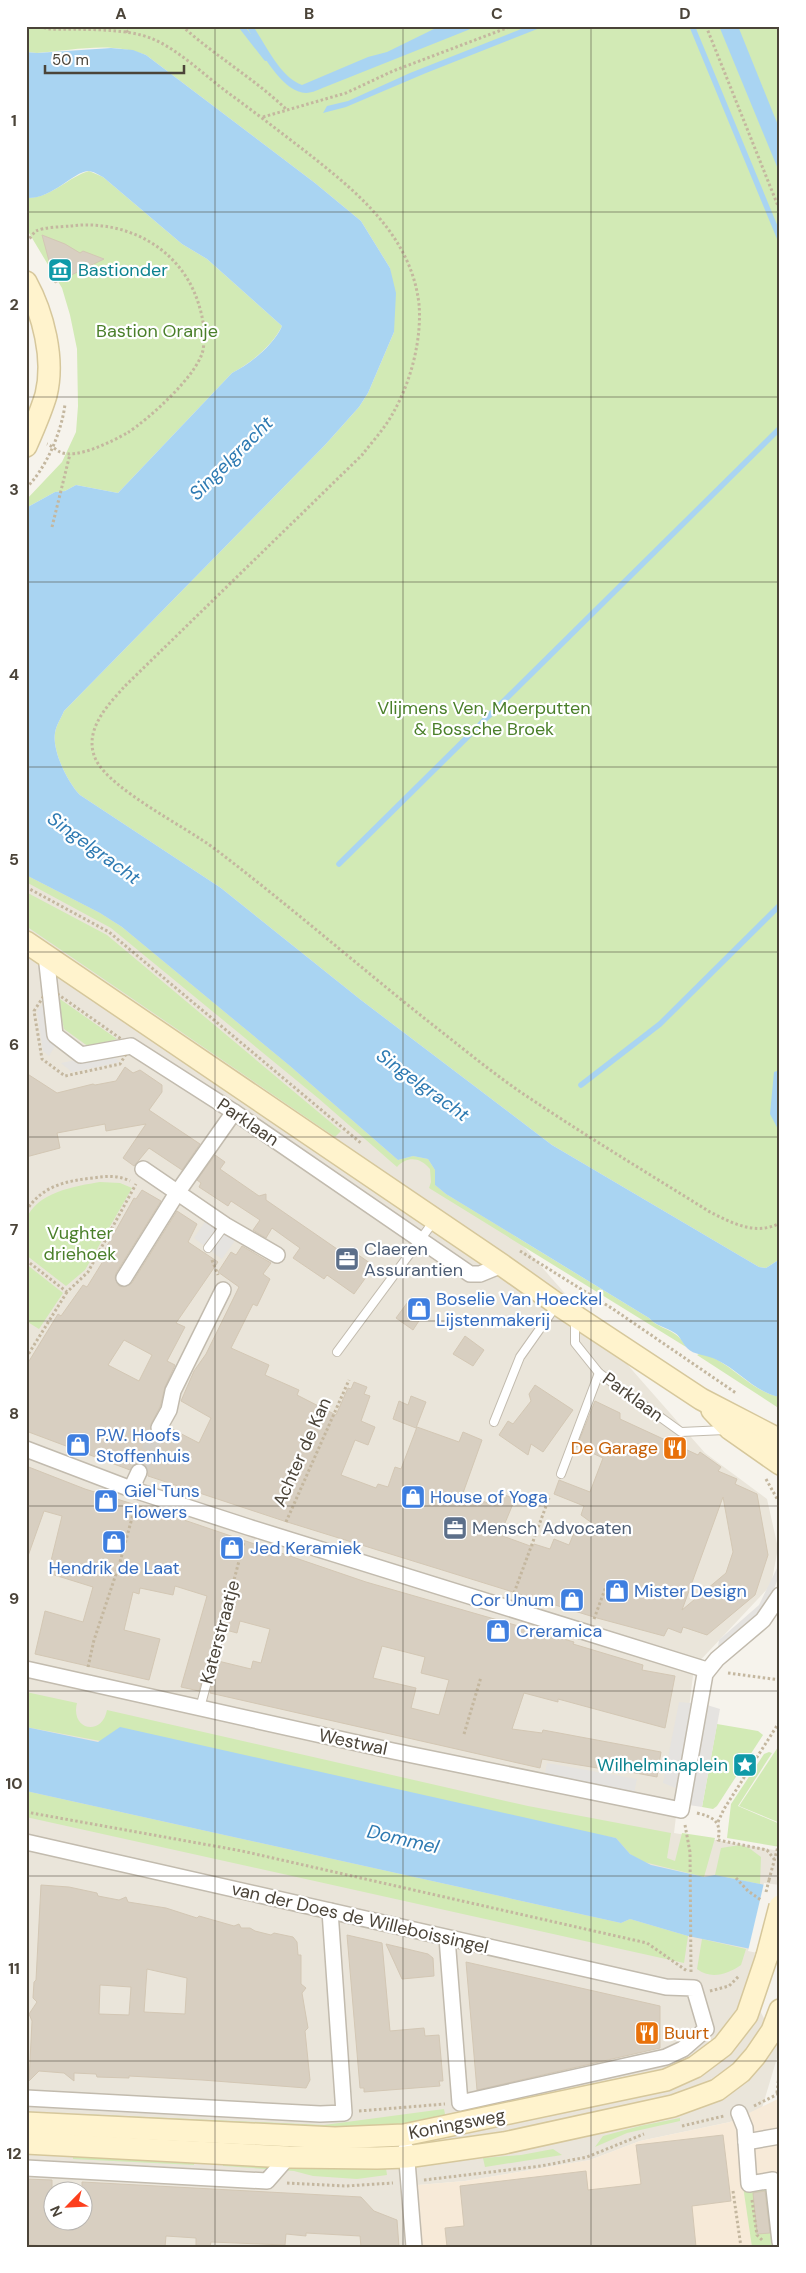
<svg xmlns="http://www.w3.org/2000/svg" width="806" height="2273" font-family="'DM Sans',sans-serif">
<rect width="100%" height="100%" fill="#f6f3ec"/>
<path fill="#eae5da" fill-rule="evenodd" d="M26,857L461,1175L705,1453L767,1499L778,1548L771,1585L694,1667L674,1833L780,1851V1906L758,2007L780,2048L762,2108L730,2122L640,2141L590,2160L465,2181L418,2185L422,2247H26ZM52,2190H82V2220H52Z"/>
<polygon fill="#f7ead8" points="780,2098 780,2247 422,2247 418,2185 465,2181 590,2160 640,2141 730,2122"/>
<g fill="#d2eab5">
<path d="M26,26H780V1259L766,1268L759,1267L552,1145L361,1000L221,888L80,795C68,783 52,751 55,733C56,726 61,718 64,711L325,445L359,407L368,393L394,332L390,268L361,221L315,183L146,55C112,41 73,50 37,53L26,52Z"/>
<path d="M89,171L103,177L182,244L207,259L282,326C273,345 250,364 232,373L118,493L76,485L65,491L55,492L26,508V500L62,462L76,432L78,406L77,349L70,315L62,288L26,228V198C50,199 68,177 89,171Z"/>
<path d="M26,875L100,913L122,927L290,1066L398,1160L413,1156L428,1159L435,1170V1185L446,1194L649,1318C661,1331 677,1328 686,1347L429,1188L431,1182L430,1169C420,1157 407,1156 397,1167L318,1098L111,928L26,882Z"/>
<polygon points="26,892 107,935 341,1131 335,1137 26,926"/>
<polygon points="57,997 117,1039 89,1047 64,1029"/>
<path d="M100,1182L120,1183L132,1188L85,1270L66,1286L26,1255C26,1245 23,1229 26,1220C36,1192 76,1186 100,1182Z"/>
<polygon points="26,1264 63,1293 39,1329 26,1321"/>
<path d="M701,1353C731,1361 749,1391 780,1397V1409L697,1355Z"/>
<path d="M26,1692L77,1703C70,1730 102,1737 107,1710L528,1806L671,1833L667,1858L675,1861L682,1833L715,1838L704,1877L640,1861L630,1854L616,1838L26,1727Z"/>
<polygon points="717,1724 758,1731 763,1735 717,1806 713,1809 702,1807"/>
<polygon points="780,1744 780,1823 739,1806"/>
<polygon points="769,1752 772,1753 738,1806 780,1824 780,1847 727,1838 731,1804 764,1754"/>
<polygon points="26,1791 621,1923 630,1919 688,1936 684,1963 26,1817"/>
<polygon points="740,1845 749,1848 761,1857 760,1884 715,1875 721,1848"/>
<path d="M702,1939L746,1949L741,1965C728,1974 711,1980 697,1969Z"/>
<polygon points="444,2109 446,2119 369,2132 80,2120 80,2114 324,2125"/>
<polygon points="680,2118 680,2121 627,2133 595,2147 603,2136 640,2126"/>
<polygon points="553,2149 562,2155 485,2167 483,2158 521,2155"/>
<polygon points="73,2152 195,2158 194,2165 73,2159"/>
<polygon points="223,2161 339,2168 386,2168 387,2175 357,2179 313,2176 294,2171 223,2166"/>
<polygon points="769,2182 779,2247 752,2247 743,2186"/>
</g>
<g fill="#e5e3e0">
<polygon points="47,999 55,1046 49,1056 43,1051 37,1011"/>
<polygon points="110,1053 120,1062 72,1072 61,1063"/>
<polygon points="207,1219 236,1239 222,1259 194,1238"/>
<polygon points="780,1562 780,1573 771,1597 760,1612 718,1647 719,1640 759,1605"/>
<polygon points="679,1702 691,1703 676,1788 663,1783"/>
<polygon points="707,1705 720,1709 702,1807 689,1805"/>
<polygon points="547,1763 637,1779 634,1794 544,1778"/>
</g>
<g fill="#a9d4f2">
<path d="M246,26H253C266,45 280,77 302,85L368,57L387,52L440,26H478L325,87C320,89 312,93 306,93C279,91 259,47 246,26Z"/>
<polygon points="529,26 545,26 426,73 346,107 323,113 327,106 348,101 410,73"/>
<polygon points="719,26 738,26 780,130 780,174"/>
<path d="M111,48L133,50L146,55L315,183L361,221L390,268L396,293L394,332L368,393L359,407L325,445L64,711C61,718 56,726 55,733C52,751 68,783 80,795L221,888L361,1000L552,1145L759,1267L766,1268L780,1259V1397C754,1392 740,1371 717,1360C708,1355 693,1355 687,1348C682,1343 681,1337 675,1333C666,1327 656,1326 649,1318L446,1194L435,1185V1170L428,1159L413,1156L398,1160L290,1066L122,927L100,913L26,875V508L55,492L65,491L76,485L118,493L232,373C250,364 274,345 282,326L207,259L182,244L103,177C99,175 93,171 88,171C73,172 51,200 26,198V52L37,53Z"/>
<polygon points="780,1070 780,1133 770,1114 774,1072"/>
<polygon points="26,1727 98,1742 120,1727 616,1838 630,1854 651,1865 704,1877 715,1875 780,1888 780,1955 688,1936 630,1919 621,1923 26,1791"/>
</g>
<polygon fill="#f6f3ec" points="764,1883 780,1885 780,1958 748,1951"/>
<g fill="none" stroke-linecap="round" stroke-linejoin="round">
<g stroke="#a9d4f2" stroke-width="5.5">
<polyline points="241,26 266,58"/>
<polyline points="692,26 780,239"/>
<polyline points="339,864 780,428"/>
<polyline points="581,1085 660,1024 780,905"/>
</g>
</g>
<g fill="#d8cfc1" stroke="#d3c7b4" fill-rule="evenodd">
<polygon points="42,235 65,244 80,253 83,251 104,259 55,283"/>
<polygon points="125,1067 133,1073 140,1070 162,1085 162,1092 149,1110 200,1144 182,1170 149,1148 134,1166 123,1158 146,1124 106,1131 105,1124 57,1133 60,1148 26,1157 26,1073 57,1093 93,1084 95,1085 116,1081"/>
<polygon points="215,1155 225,1162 220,1169 259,1196 266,1194 266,1200 353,1260 357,1254 374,1266 354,1294 327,1275 324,1279 293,1258 300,1248 272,1228 266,1238 253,1230 260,1220 231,1201 228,1206 199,1187 201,1183 197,1180"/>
<path d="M142,1190L161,1201L116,1273L115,1278L119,1286L124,1287L132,1283L177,1211L197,1224L188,1242L218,1262L176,1323L185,1327L167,1361L175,1365L165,1387L160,1407L151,1424V1432L154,1436H163L170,1428L199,1443L211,1418L181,1401L194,1371L206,1354L239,1287L218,1272L231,1252L236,1255L242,1246L271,1263L263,1274L270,1279L257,1306L253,1304L231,1348L269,1365L265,1375L299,1390L297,1395L336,1415L348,1388L351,1389L354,1382L367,1387L364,1394L370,1396L361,1421L375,1427L368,1445L355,1440L341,1475L376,1488L378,1484L388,1487L395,1467L401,1469L417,1427L459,1442L463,1432L482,1440L463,1493L495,1506L500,1493L515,1499L500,1535L533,1547L534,1544L550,1549L554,1539L569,1545L578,1523L595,1529L596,1526L581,1515L584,1506L554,1494L559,1480L590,1492L603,1458L577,1446L595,1401L620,1413V1419L698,1455L700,1452L721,1467L718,1471L737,1479L735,1484L757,1494L768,1555L755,1595L707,1635L683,1627L681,1633L668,1628L664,1636L597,1618L284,1521L148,1476L147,1467L143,1463L134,1464L130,1470L26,1431V1366L58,1314L61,1316L83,1285L87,1287L105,1258L103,1253L134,1198L136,1199ZM124,1340L152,1355L139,1381L108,1365ZM723,1497L733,1552L726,1573L682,1610Z"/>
<polygon points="410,1299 426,1310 413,1330 396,1318"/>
<polygon points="465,1336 484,1350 473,1366 453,1354"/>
<polygon points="535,1385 573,1410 543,1452 531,1444 528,1455 499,1435 508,1421 513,1424 531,1401 529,1394"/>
<polygon points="411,1396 426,1402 416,1428 393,1419 399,1401 408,1405"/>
<path d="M26,1466L85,1489L187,1521L366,1582L574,1642L573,1644L643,1665L642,1670L675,1676L665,1728L558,1699V1702L524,1693L512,1729L542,1733L543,1730L661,1752L657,1777L609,1768L610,1770L542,1759L540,1768L210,1693L218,1661L251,1669L253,1661L261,1663L270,1629L240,1621L237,1633L226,1630L223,1624L217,1625L199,1691L181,1687L207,1596L175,1586L173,1595L140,1588L139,1594L133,1592L124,1630L160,1639L149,1680L35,1654L45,1611L83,1622L93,1587L48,1573L62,1516L44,1511L28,1556L26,1555ZM382,1646L425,1657L421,1673L449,1680L439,1715L411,1708L416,1688L373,1678Z"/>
<path d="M41,1885L69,1887L97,1893L98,1896L119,1900L126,1897L128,1902L166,1908L197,1918L199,1916L234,1926L239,1924L241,1928H250L255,1931L271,1935L274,1933L293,1937L297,1942L298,1955H301V1984L306,1988L302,1993L308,2028L305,2031L310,2080L306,2088L202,2080L129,2076V2078L97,2077L96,2074L74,2073V2081L64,2073L39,2071L29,2081L32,2021L29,2014L37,2002L33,1998L34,1982L36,1980ZM147,1969L187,1978L185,2014L144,2012ZM100,1985L131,1987L129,2015L99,2014Z"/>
<polygon points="347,1935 382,1943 390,2031 424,2028 425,2036 439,2035 443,2081 439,2081 440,2086 364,2092 364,2088 360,2088"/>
<polygon points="386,1944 428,1954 433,1958 434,1976 402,1979"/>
<polygon points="466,1962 660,2006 660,2048 477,2090"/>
<polygon points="723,2135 731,2201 692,2206 696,2247 447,2247 445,2228 464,2226 460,2186 586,2171 588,2190 641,2184 636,2145"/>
<polygon points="26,2179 52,2180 52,2223 82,2225 82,2182 361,2197 374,2211 397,2220 399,2247 361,2247 360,2236 306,2233 306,2236 286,2234 285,2245 211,2242 210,2247 196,2247 196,2238 166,2236 165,2247 50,2247 26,2244"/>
<polygon points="765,2191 770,2233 757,2234 753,2193"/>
</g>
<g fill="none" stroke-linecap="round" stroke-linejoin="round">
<polyline stroke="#d4d0c8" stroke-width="15" stroke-dasharray="15 8" stroke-linecap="butt" points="139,1472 159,1428"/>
<defs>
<g id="lane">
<polyline points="208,1248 225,1225"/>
<polyline points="575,1319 575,1343 599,1373 681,1432 725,1430"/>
<polyline points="337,1352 434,1221"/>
<polyline points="494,1422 520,1357 556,1306"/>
<polyline points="561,1474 599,1373"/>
<polyline points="200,1708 221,1629"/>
</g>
<g id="street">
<polyline points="46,955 55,1035 81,1055 131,1046 234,1112 470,1274 480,1274 502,1265"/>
<polyline points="143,1169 225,1225 277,1255"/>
<polyline points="124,1278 177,1193 234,1112"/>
<polyline points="159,1428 169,1410 173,1391 223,1290"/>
<polyline points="26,1449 131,1489 248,1527 707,1670"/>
<polyline points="131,1489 139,1472"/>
<polyline points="26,1669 393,1751 681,1810 705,1674 717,1659 763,1620 780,1595"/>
<polyline points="26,1842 666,1987 694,1988 706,2029 683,2049 666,2057 460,2103 447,1938"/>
<polyline points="26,2098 320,2114 344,2113 330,1911"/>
<polyline points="739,2113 745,2128 749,2184 773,2180 780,2242"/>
<polyline points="746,2142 780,2136"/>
<polyline points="406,2149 414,2247"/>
<polyline points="26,2168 267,2181 288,2157"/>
</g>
<g id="secondary">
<path d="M26,282C43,313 55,359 46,395C41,412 33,430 26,446"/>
<polyline points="26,942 502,1265 557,1304 701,1399 780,1440"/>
<polyline points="712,1410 730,1429 780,1464"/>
<polyline points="26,2123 335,2138 404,2135 666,2080 695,2067 723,2046 747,2015 767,1956"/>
<polyline points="26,2143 288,2157 377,2158 406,2157 504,2143 673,2106 717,2090 741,2072 755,2056 772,2031 780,2010"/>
</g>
</defs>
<use href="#lane" stroke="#c2bbae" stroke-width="10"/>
<use href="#street" stroke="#c2bbae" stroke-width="18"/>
<use href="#secondary" stroke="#d6c79b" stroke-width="24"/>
<g stroke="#c4b79f" stroke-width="3" stroke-dasharray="2.5 2.5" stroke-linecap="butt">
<path d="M39,26L48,29C79,30 124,27 153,39C180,51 203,74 227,92C253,111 279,131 305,151C356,191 411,235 419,304C422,339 411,382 393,413C385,428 372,442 362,455L125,686C108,705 82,731 96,760C111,790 186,827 215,849C286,903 354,962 424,1018C455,1042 486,1068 519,1091C581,1133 646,1172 710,1212C732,1223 756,1236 780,1223"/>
<polyline points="124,26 128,33"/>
<path d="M182,26C215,56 255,79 287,110"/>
<polyline points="706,26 780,211"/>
<polyline points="263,117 346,93 393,71 512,26"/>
<path d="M26,242C30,239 33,233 36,231C44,227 61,227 70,226C125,219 180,247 198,302C203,317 206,334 203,350C198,375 148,420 127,433C113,441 76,460 60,452C56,450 52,446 47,444"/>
<path d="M26,488C46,469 62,431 65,404"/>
<polyline points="52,527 70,454"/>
<polyline points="26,887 109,932 362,1144"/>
<polygon points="49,988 131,1046 120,1064 65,1076 42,1059 34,1011"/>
<path d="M26,1211C42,1186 65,1181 93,1178C106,1176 118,1175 130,1181"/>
<polyline points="520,1251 613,1309 736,1393"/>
<polyline points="26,1260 67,1292 88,1272 136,1184"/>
<polyline points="212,1260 218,1275"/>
<polyline points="26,1358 67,1292"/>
<polyline points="766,1479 780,1504"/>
<polyline points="286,1522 349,1380"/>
<polyline points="514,1593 549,1498"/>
<polyline points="224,1618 244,1542"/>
<polyline points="594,1619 608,1581"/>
<polyline points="88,1667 94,1640 120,1562 135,1507"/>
<polyline points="728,1673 780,1680"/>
<polyline points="464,1734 481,1677"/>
<polyline points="26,1812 242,1851 647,1943 687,1971"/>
<path d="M697,1813C713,1817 722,1821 718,1840L767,1850L774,1859"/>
<polyline points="718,1822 724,1809 780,1721"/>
<polyline points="685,1825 690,1852 691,1973"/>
<polyline points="736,1878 748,1891 761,1900"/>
<polyline points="769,1880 780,1839"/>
<polyline points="710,1991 729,1986 739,1976"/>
<polyline points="777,2093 780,2065"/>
<polyline points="754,2106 780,2093"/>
<polyline points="359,2111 445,2104"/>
<polyline points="682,2126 724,2116"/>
<polyline points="424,2180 541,2166 587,2157 644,2134"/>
<polyline points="287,2183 346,2186 393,2183"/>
<polyline points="733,2191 741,2247"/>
<polyline points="752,2200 757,2235 763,2241"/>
</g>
<use href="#lane" stroke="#fff" stroke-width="8"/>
<use href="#street" stroke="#fff" stroke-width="15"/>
<use href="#secondary" stroke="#fff3cd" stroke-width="21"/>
<defs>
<polyline id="secondary-bridge" points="767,1956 780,1906"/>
</defs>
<use href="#secondary-bridge" stroke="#d6c79b" stroke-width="24" stroke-linecap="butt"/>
<polyline stroke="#c4b79f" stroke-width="3" stroke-dasharray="2.5 2.5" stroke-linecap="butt" points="766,1892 769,1880"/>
<use href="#secondary-bridge" stroke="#fff3cd" stroke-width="21"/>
</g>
<path fill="none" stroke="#4b4439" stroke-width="1" stroke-opacity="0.55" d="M215,26V2247M403,26V2247M591,26V2247M26,212H780M26,397H780M26,582H780M26,767H780M26,952H780M26,1137H780M26,1321H780M26,1506H780M26,1691H780M26,1876H780M26,2061H780"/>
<defs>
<symbol id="museum-square" viewBox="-11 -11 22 22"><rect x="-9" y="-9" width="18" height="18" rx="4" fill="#0f9aa8" stroke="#fff"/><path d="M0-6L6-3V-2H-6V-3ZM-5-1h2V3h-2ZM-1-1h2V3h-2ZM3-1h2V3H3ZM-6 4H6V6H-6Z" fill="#fff"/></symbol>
<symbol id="office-square" viewBox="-11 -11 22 22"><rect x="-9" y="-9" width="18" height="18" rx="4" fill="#5c6f8a" stroke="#fff"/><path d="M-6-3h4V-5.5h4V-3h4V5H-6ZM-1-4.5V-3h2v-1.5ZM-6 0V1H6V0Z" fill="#fff"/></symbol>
<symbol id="shop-square" viewBox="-11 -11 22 22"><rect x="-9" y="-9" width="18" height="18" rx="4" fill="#3f7fe0" stroke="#fff"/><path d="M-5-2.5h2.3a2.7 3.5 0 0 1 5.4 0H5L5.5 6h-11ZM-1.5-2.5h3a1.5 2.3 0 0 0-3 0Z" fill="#fff"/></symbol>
<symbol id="restaurant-square" viewBox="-11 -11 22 22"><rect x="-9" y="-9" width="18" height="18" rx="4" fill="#e8710a" stroke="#fff"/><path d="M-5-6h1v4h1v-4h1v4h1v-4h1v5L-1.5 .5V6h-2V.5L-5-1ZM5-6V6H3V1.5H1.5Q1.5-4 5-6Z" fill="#fff"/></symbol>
<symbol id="sight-square" viewBox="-11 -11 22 22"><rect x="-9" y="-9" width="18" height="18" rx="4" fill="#0f9aa8" stroke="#fff"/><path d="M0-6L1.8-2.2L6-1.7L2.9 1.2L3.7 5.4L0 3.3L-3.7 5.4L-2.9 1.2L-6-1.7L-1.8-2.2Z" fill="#fff"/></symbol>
</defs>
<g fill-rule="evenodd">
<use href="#museum-square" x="46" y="256" width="28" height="28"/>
<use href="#office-square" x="333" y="1245" width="28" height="28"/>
<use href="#shop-square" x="405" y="1295" width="28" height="28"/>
<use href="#shop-square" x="64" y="1431" width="28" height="28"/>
<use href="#restaurant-square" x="661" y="1434" width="28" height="28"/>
<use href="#shop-square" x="399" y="1483" width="28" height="28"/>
<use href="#shop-square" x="92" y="1487" width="28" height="28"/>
<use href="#office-square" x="441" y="1514" width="28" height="28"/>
<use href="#shop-square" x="100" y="1528" width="28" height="28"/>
<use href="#shop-square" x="218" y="1534" width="28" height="28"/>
<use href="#shop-square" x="603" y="1577" width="28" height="28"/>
<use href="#shop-square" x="558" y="1586" width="28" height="28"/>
<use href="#shop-square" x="484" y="1617" width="28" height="28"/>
<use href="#sight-square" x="731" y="1751" width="28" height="28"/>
<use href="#restaurant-square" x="633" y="2019" width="28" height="28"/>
</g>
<g text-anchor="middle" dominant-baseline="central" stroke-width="4.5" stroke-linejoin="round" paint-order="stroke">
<g font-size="18" fill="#0d838f" stroke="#fff" text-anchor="start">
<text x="78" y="270">Bastionder</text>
<text x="728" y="1765" text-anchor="end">Wilhelminaplein</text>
</g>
<g font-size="18" fill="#4a7f2a" stroke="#fff">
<text x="157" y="331">Bastion Oranje</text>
<text x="484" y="708">Vlijmens Ven, Moerputten<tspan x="484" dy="21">&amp; Bossche Broek</tspan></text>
<text x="80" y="1233">Vughter<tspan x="80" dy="21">driehoek</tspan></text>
</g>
<g font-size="18" fill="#4b4439" stroke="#fff">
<text transform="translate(248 1122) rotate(34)">Parklaan</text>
<text transform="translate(633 1397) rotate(36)">Parklaan</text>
<text transform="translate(302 1452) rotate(-66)">Achter de Kan</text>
<text transform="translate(220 1632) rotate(-75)">Katerstraatje</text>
<text transform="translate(353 1742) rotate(12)">Westwal</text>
<text transform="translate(360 1918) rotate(13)">van der Does de Willeboissingel</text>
<text transform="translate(457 2124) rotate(-11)">Koningsweg</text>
</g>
<g font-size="18" fill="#4e5e75" stroke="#fff" text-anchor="start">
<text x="364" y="1249">Claeren<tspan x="364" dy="21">Assurantien</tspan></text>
<text x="472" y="1528">Mensch Advocaten</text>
</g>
<g font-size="18" fill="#366cbe" stroke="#fff" text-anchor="start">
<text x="436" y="1299">Boselie Van Hoeckel<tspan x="436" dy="21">Lijstenmakerij</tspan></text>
<text x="96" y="1435">P.W. Hoofs<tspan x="96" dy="21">Stoffenhuis</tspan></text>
<text x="124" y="1491">Giel Tuns<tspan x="124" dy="21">Flowers</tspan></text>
<text x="430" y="1497">House of Yoga</text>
<text x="250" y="1548">Jed Keramiek</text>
<text x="114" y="1568" text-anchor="middle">Hendrik de Laat</text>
<text x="634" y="1591">Mister Design</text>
<text x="554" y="1600" text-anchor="end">Cor Unum</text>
<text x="516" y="1631">Creramica</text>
</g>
<g font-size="18" fill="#c56008" stroke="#fff" text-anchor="end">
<text x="658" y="1448">De Garage</text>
<text x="664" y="2033" text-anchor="start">Buurt</text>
</g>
<g font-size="19" font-style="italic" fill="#2e7ab2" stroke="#fff">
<text transform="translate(231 458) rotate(-45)">Singelgracht</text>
<text transform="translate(94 848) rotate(36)">Singelgracht</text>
<text transform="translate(423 1085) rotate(36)">Singelgracht</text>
<text transform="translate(403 1839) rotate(13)">Dommel</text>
</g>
</g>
<rect width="806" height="2273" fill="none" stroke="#ffffff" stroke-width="55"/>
<g transform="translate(68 2206) rotate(246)"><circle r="24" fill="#ffffff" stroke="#b7b4b0"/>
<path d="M0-4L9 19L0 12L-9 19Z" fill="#fc3f1d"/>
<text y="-8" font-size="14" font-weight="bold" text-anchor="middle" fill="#4b4439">N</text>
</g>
<path d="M45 65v8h139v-8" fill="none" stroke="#4b4439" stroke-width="2.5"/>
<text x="52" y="65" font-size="15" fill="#4b4439" stroke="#ffffff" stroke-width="4" paint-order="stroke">50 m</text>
<rect x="28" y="28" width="750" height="2218" fill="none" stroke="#4b4439" stroke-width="2"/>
<g font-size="16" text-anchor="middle" font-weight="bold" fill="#4b4439">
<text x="121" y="19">A</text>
<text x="309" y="19">B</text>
<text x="497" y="19">C</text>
<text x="685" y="19">D</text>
<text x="14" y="126">1</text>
<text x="14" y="310">2</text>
<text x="14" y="495">3</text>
<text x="14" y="680">4</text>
<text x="14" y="865">5</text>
<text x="14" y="1050">6</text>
<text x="14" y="1235">7</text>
<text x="14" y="1419">8</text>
<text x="14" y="1604">9</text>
<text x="14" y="1789">10</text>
<text x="14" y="1974">11</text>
<text x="14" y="2159">12</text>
</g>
</svg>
